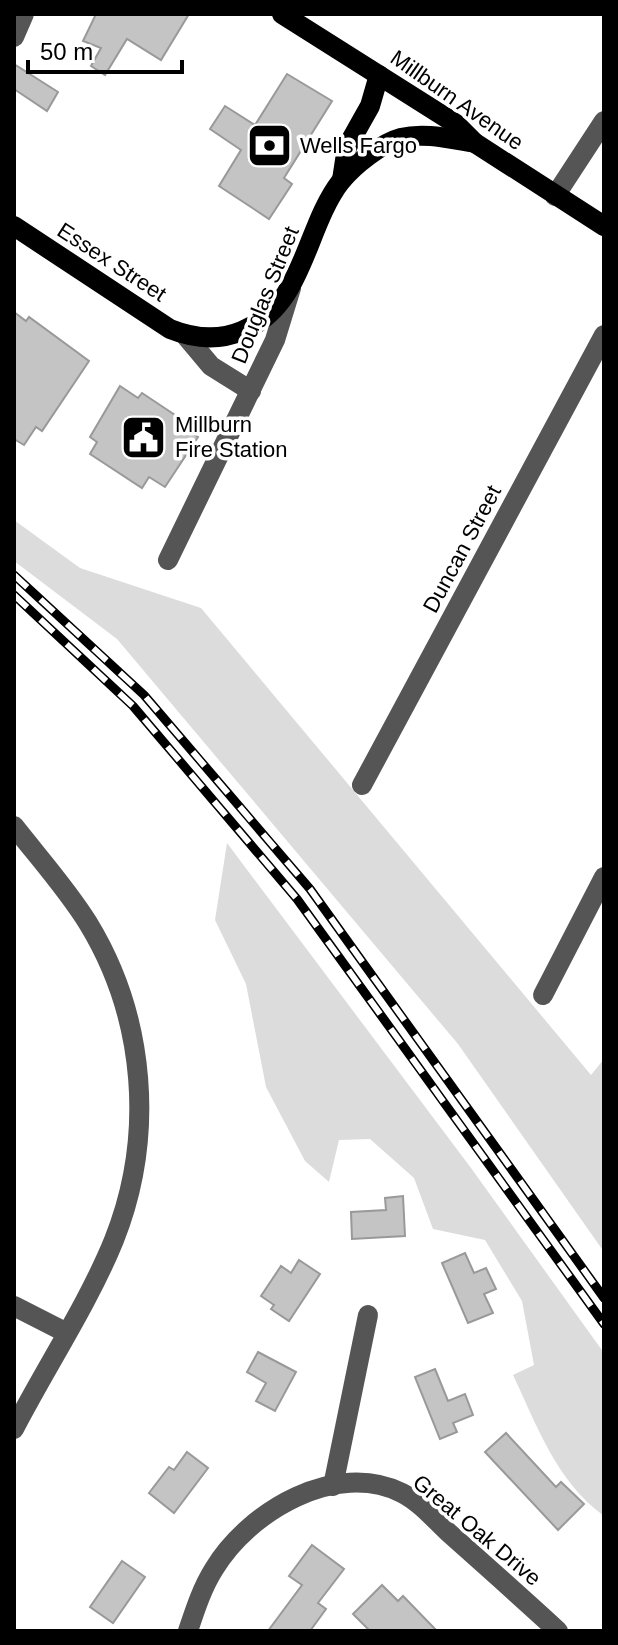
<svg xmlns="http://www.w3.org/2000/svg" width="618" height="1645" font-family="Helvetica,sans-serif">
<rect width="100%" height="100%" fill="#fff"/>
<g fill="#dcdcdc">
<polygon points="14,520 80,568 201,608 591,1075 604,1059 604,1252 458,1044 117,639 14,561"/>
<path d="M227,843L471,1168L604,1353V1516C557,1482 537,1426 513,1375L534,1365L522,1301L485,1240L433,1229L414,1178L370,1139L339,1140L329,1182L305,1161L266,1087L246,984L215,920Z"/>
</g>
<g fill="#c4c4c4" stroke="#999" stroke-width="2">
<polygon points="96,14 189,14 161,60 127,39 105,75 91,66 101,48 83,41"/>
<polygon points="14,64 58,92 47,111 14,89"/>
<polygon points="287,74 332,101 284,178 292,184 269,219 219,186 241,150 210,129 225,106 255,125"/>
<polygon points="14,312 26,321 29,317 89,361 42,431 36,427 24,445 14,439"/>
<polygon points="120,386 138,398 142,393 181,419 178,424 198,437 165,487 149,477 142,488 90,454 97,442 90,437"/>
<polygon points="403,1196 405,1236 352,1239 351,1212 386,1210 385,1198"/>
<polygon points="465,1253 474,1273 486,1268 496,1289 484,1294 493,1313 468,1323 442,1263"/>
<polygon points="299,1260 320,1274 289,1321 271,1309 274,1305 261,1296 281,1266 291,1273"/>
<polygon points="258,1352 296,1372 275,1411 256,1401 266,1383 247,1372"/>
<polygon points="435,1369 448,1401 465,1394 473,1415 453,1423 457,1432 440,1439 415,1377"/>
<polygon points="506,1433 556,1487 561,1482 584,1504 558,1530 485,1452"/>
<polygon points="187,1452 208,1468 174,1513 149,1493 169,1467 174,1470"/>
<polygon points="312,1545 344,1569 318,1603 326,1609 310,1631 268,1631 302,1585 289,1576"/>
<polygon points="122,1561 145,1577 113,1623 90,1607"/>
<polygon points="382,1585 398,1601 403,1596 437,1631 370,1631 353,1614"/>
</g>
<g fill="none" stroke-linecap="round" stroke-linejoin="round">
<g stroke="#555" stroke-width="20">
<polyline points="14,37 24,14"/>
<polyline points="555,196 604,121"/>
<polyline points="185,335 211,366 251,391"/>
<polyline points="168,560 275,340 291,288"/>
<polyline points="362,785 604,335"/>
<path d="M14,826C39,858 67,889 88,923C146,1018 155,1137 114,1240C88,1304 46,1367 14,1429"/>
<polyline points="543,995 604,877"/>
<polyline points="14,1306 65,1332"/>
<polyline points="333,1486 368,1315"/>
<path d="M188,1631C195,1610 202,1588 214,1569C249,1511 336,1460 402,1493C420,1502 435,1520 449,1533C485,1565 522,1598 558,1631"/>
</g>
<g stroke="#000" stroke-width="20">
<polyline points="282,14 456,124 475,143 604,226"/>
<polyline points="342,180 347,147 370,106 379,75"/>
<path d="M14,226L170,329C195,339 218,341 242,331C305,305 304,229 341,181C354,165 382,143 401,138C425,132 450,139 475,143"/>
</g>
<defs>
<g id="rail">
<polyline points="14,575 144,695 310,889 604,1298"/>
<polyline points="14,595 133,706 297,899 604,1324"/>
</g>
</defs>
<use href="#rail" stroke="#000" stroke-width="9"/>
<use href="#rail" stroke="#fff" stroke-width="6" stroke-dasharray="18" stroke-linecap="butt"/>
</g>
<defs>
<symbol id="bank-square" viewBox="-11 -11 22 22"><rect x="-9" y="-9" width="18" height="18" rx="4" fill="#000" stroke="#fff"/><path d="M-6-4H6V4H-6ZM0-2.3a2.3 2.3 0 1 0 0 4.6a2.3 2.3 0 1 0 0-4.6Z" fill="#fff"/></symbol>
<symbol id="civic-square" viewBox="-11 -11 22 22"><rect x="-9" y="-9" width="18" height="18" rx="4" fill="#000" stroke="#fff"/><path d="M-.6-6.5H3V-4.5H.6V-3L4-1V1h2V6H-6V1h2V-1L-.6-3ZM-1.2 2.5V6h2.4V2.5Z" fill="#fff"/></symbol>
</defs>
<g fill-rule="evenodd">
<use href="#bank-square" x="244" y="120" width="51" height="51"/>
<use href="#civic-square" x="118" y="412" width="51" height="51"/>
</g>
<g text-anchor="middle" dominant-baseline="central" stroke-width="7" stroke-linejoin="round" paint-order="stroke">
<g font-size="22" fill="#000" stroke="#fff">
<text transform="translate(457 100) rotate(35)">Millburn Avenue</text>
<text transform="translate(112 262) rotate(33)">Essex Street</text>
<text transform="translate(265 295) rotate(-68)">Douglas Street</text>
<text transform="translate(462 549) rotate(-62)">Duncan Street</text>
<text transform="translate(477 1530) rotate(40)">Great Oak Drive</text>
</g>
<g font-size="22" fill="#000" stroke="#fff" text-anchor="start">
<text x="300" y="145">Wells Fargo</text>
<text x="175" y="424">Millburn<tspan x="175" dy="25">Fire Station</tspan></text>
</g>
</g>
<rect width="618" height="1645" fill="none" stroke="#000000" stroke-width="32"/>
<path d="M28 60v12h154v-12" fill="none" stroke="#000000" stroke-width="4"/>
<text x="40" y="60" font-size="24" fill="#000000" stroke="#ffffff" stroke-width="6" paint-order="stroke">50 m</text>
</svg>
